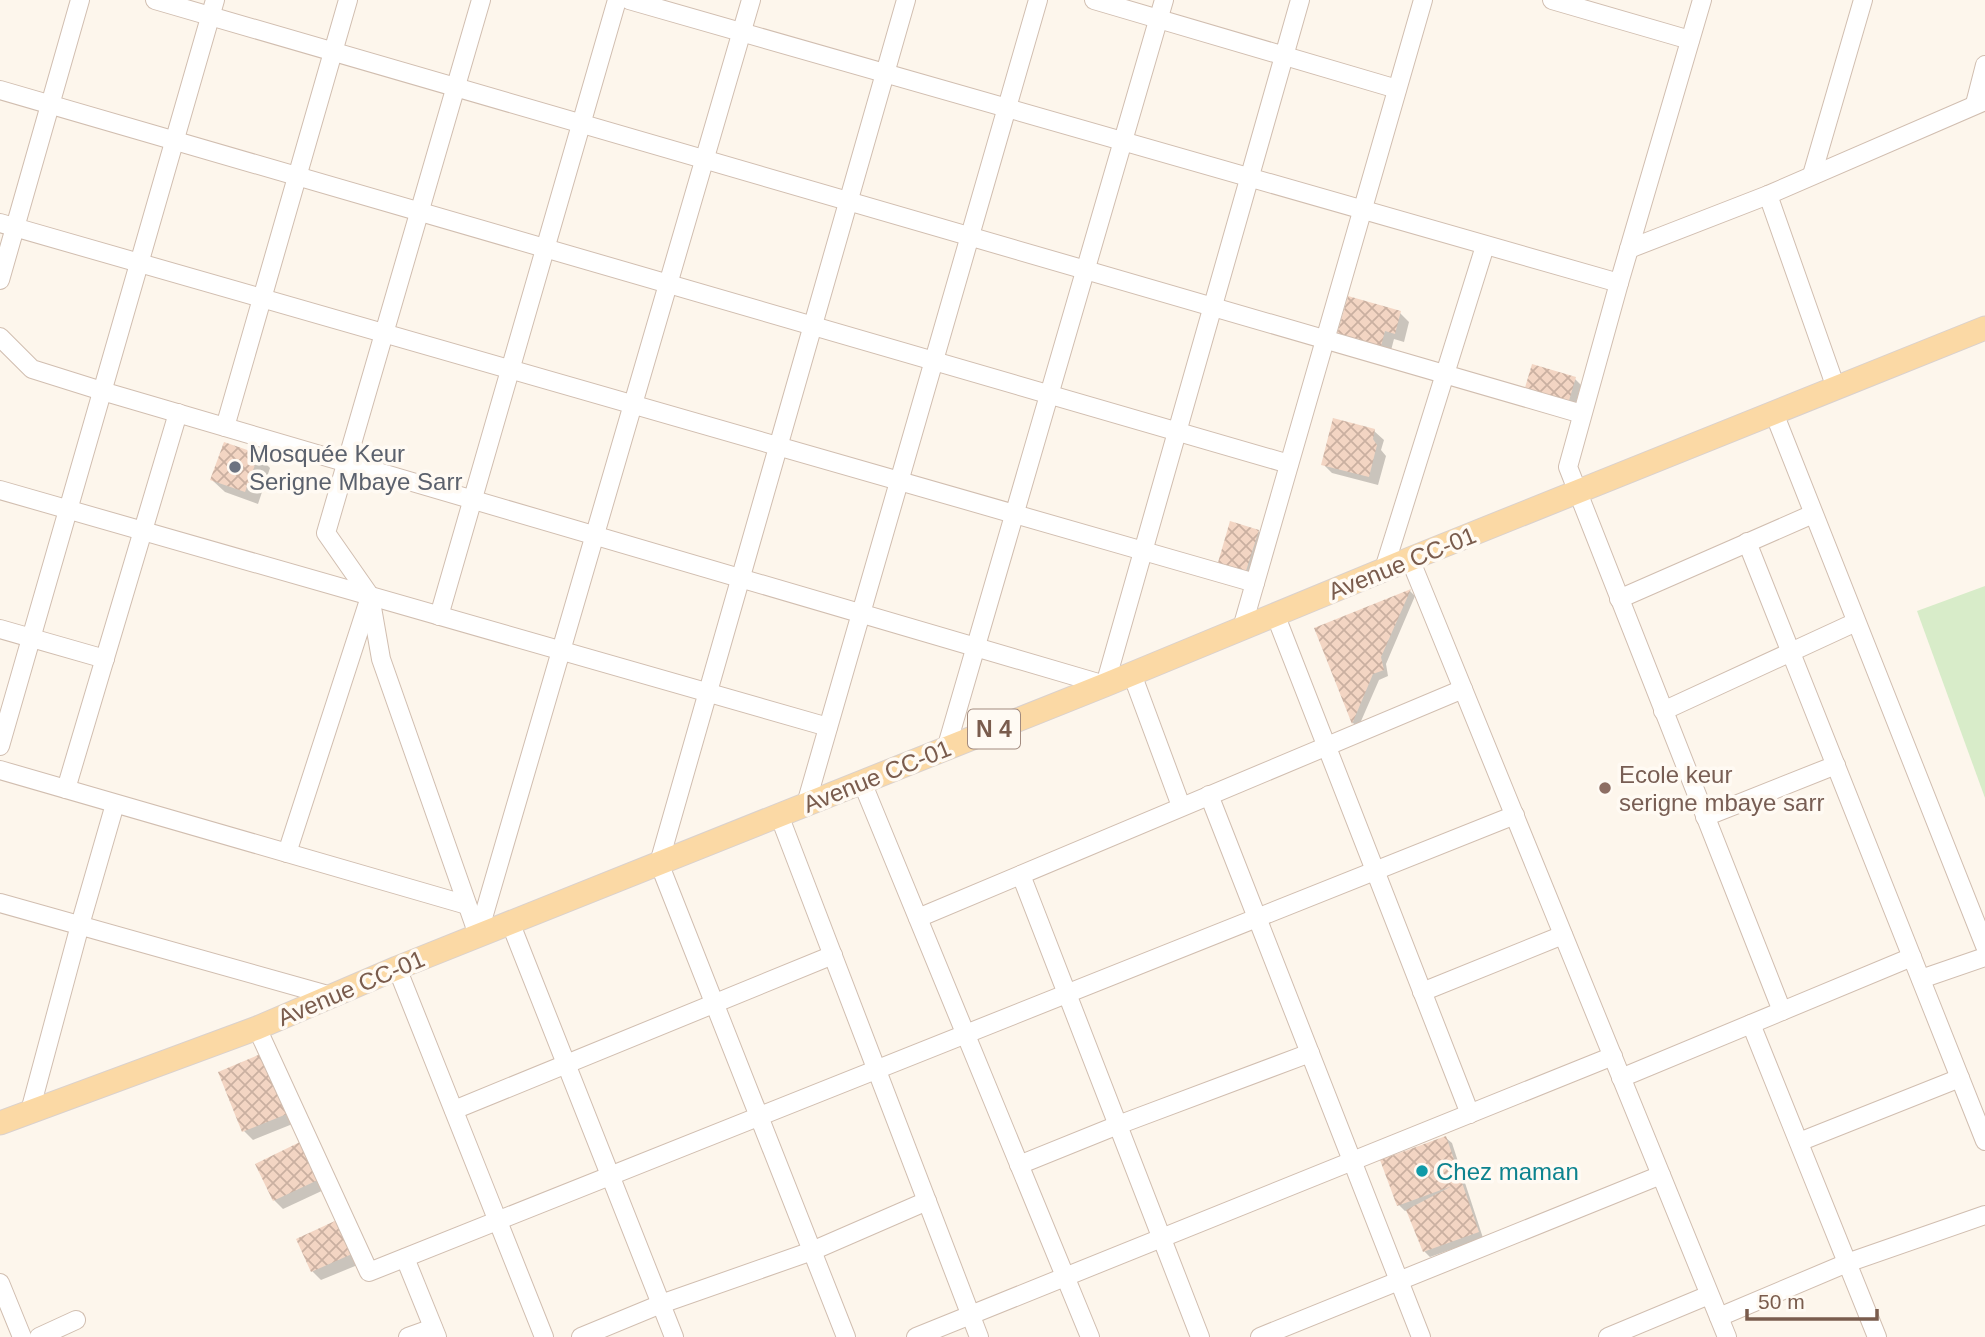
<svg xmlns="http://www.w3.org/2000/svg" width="1985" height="1337" font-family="Arial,sans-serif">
<defs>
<pattern id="building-cross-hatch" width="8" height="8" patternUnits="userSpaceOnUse" patternTransform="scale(1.75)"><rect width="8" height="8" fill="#f3d5c3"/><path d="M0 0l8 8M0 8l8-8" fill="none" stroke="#cab0a1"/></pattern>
</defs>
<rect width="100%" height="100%" fill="#fdf6ec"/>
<polygon fill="#d8ecc9" points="1985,586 1985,798 1917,611"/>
<g fill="#0003">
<polygon points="1400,313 1409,322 1404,342 1394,339 1389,358 1347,346"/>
<polygon points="1533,366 1575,379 1581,385 1574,409"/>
<polygon points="1374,431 1384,440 1381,450 1386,456 1378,485 1332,473 1323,464"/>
<polygon points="258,456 270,468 258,504 225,492 212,480"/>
<polygon points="1258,531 1267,541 1254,582 1228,575"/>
<polygon points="1410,591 1415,596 1386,664 1388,676 1379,680 1358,728 1353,723 1317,629"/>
<polygon points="263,1055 295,1123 253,1140 244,1131"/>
<polygon points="1446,1138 1452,1143 1483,1238 1430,1257 1424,1251 1408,1210 1405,1211 1399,1205"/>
<polygon points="302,1143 328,1188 283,1209 274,1200"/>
<polygon points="337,1223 360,1264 321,1280 312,1271"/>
</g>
<g fill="url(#building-cross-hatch)">
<polygon points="1348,296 1401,311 1395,334 1385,331 1380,350 1336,338"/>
<polygon points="1532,364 1576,377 1568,404 1524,391"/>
<polygon points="1333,418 1375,429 1373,439 1377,445 1369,477 1321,465"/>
<polygon points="224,442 259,454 245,492 210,480"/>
<polygon points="1230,521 1259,530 1245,574 1217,566"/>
<polygon points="1411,589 1381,657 1384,670 1373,674 1352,724 1314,628"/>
<polygon points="263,1053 287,1114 242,1132 218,1072"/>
<polygon points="1446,1136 1479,1232 1423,1252 1406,1210 1452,1186 1397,1206 1380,1160"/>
<polygon points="302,1141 320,1179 273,1201 255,1164"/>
<polygon points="337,1220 352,1254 311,1272 296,1239"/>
</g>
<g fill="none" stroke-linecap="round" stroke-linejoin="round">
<defs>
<g id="minor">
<polyline points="155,0 1582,414"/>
<polyline points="629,0 1619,283"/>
<polyline points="1094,0 1397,89"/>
<polyline points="1552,0 1690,40"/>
<polyline points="1702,0 1619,283 1568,467 1782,1011"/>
<polyline points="0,90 1289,464"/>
<polyline points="1975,104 1985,65"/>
<polyline points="1812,175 1863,0"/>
<polyline points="1768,195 1836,388"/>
<polyline points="0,223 1255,583"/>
<polyline points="1629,249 1768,195 1985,101"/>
<polyline points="0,280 80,0"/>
<polyline points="0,337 32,369 102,391 1105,685 1300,0"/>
<polyline points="1774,413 1985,946"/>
<polyline points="225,427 348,0"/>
<polyline points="0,490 828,727"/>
<polyline points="1747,542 1985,1141"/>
<polyline points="1410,559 1727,1337"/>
<polyline points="1384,569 1485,246"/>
<polyline points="1619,599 1813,514"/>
<polyline points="1275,614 1470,1114"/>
<polyline points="439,616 617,0"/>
<polyline points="1242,628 1423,0"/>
<polyline points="0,629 105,659"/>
<polyline points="1132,674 1181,806"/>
<polyline points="1663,711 1856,622"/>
<polyline points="0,746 215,0"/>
<polyline points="946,749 1164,0"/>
<polyline points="0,770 467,905"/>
<polyline points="862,782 1090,1337"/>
<polyline points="66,789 178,413"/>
<polyline points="1209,795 1421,1337"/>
<polyline points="806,804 1038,0"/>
<polyline points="779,815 979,1337"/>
<polyline points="1705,817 1836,765"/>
<polyline points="287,853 369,600"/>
<polyline points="1021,875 1200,1337"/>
<polyline points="0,903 331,996"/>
<polyline points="918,918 1463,689"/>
<polyline points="510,922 674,1337"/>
<polyline points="478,935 381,659 370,596 326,533 481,0"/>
<polyline points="478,935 751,0"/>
<polyline points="397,968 544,1337"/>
<polyline points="1921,979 1985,957"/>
<polyline points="1422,992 1563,935"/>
<polyline points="1751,1024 1877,1337"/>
<polyline points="257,1028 369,1272 1515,815"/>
<polyline points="1621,1078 1912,957"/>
<polyline points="454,1110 833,955"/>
<polyline points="30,1111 80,925 115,804"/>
<polyline points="1799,1142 1960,1078"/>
<polyline points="1019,1165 1118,1125 1310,1053"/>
<polyline points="405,1258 437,1337"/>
<polyline points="0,1283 22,1337"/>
<polyline points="1719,1317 1847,1263 1985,1215"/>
<polyline points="39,1337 76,1320"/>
<polyline points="408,1337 433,1328"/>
<polyline points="581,1337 661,1304 812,1251 927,1201"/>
<polyline points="846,1337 659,863 906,0"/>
<polyline points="916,1337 1613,1056"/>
<polyline points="1260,1337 1661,1175"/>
<polyline points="1608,1337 1709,1295"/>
</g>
<polyline id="major" points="0,1123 257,1028 397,968 1105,685 1410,559 1985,328"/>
</defs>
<use href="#minor" stroke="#d1beb0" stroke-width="20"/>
<use href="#major" stroke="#dad1cd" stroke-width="25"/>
<use href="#minor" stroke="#fff" stroke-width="18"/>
<use href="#major" stroke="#fbd9a5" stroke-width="23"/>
</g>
<circle fill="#6b7280" stroke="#fffaf3" stroke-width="2.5" cx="235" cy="467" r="7"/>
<circle fill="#8d6e63" stroke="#fffaf3" stroke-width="2.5" cx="1605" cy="788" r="7"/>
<circle fill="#0f9aa8" stroke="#fffaf3" stroke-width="2.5" cx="1422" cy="1171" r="7"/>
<g text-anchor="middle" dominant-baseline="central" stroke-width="7" stroke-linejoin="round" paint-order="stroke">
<rect fill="#fffaf3" stroke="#a28b7f" stroke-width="2" x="968" y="709.5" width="52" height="39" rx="5"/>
<g font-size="23" font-weight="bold" fill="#7a5c4d">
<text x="994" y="729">N 4</text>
</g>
<g font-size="24" fill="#5b616d" stroke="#fffaf3" text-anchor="start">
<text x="249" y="453">Mosquée Keur<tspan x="249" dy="28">Serigne Mbaye Sarr</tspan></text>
</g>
<g font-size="24" fill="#7a5c4d" stroke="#fffaf3">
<text transform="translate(1402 563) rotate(-22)">Avenue CC-01</text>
<text transform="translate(877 776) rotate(-22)">Avenue CC-01</text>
<text transform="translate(351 988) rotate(-23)">Avenue CC-01</text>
</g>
<g font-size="24" fill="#785e54" stroke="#fffaf3" text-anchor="start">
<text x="1619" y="774">Ecole keur<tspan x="1619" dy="28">serigne mbaye sarr</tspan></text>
</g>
<g font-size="24" fill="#0d838f" stroke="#fffaf3" text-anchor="start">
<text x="1436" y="1171">Chez maman</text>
</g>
</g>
<path d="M1747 1309v10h130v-10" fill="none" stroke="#7a5c4d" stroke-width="3.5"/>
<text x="1758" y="1309" font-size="21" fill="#7a5c4d" stroke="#fffaf3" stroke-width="5" paint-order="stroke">50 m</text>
</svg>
